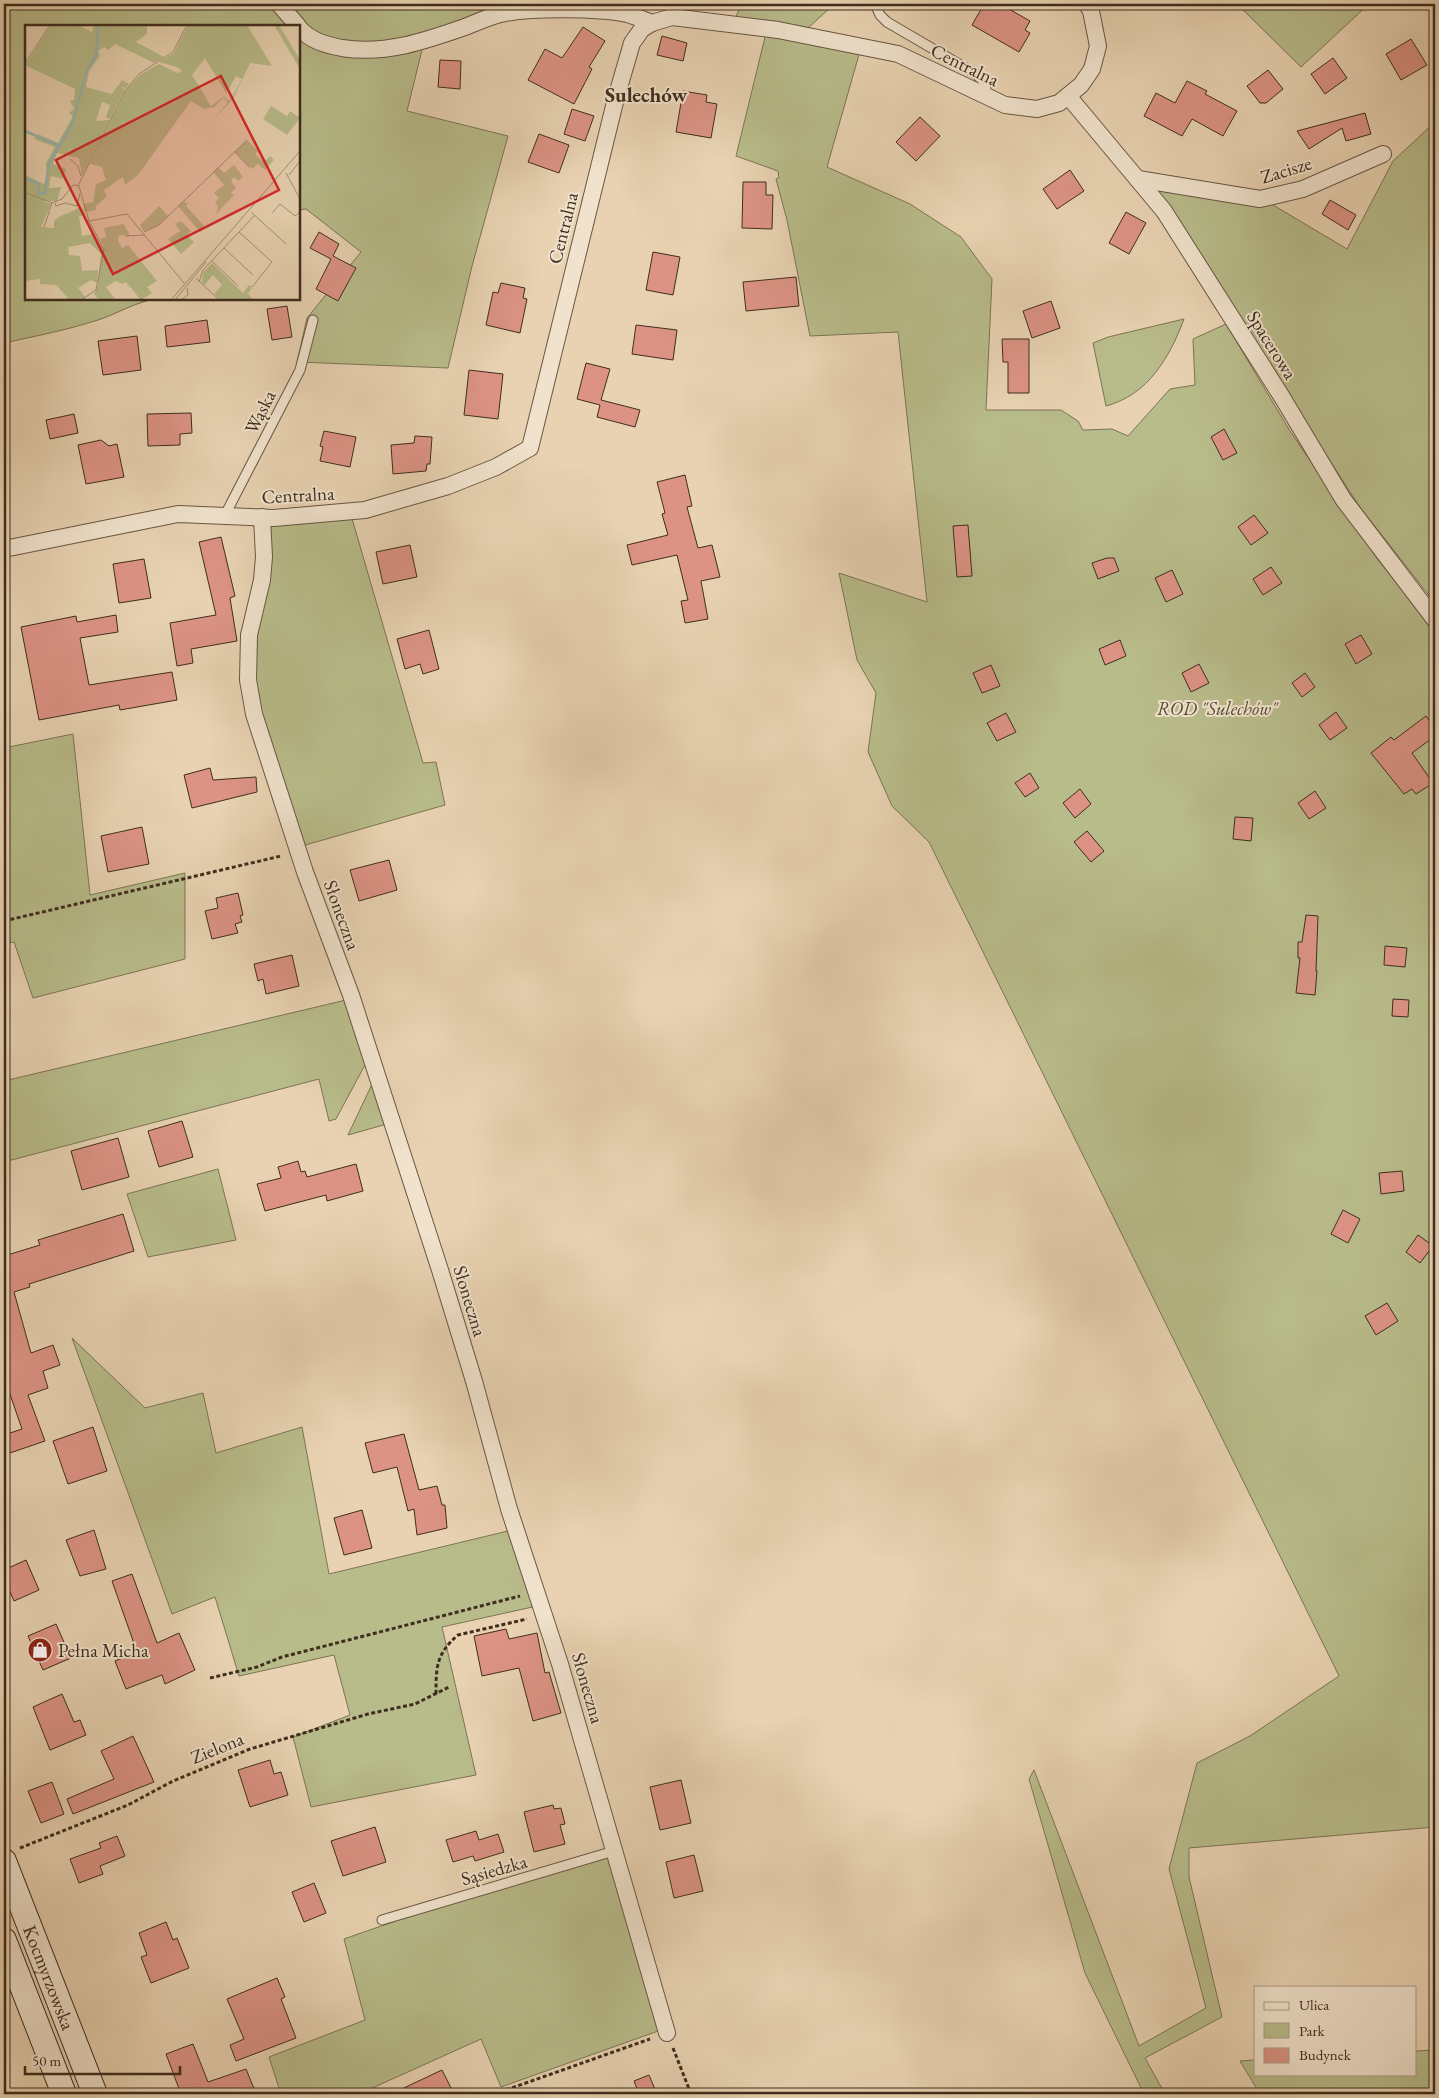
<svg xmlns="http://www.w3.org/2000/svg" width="1439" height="2098" font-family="'EB Garamond',serif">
<rect width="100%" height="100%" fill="#e8d2b1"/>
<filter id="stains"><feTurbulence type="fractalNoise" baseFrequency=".004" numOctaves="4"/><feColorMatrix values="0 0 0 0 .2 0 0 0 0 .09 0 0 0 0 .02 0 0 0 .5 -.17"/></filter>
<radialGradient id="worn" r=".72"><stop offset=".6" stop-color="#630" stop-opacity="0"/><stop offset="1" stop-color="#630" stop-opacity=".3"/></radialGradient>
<g fill="#b8bb8a" stroke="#7c7454">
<path d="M4,4H274L292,26H26V299H157C137,301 117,314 98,320C67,330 36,336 4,343Z"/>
<path d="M285,4H502L501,8C459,23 366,58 325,39C307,31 297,18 285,4Z"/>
<polygon points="741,4 834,4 806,30 736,17"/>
<polygon points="1237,4 1369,4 1301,67"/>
<polygon points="766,33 860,51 827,167 910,204 961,237 992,279 986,410 1061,410 1078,421 1083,430 1112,429 1128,436 1170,389 1195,385 1193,339 1226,324 1290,431 1378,560 1435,630 1435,1827 1189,1848 1189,1877 1222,2017 1145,2058 1165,2094 1144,2094 1085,1973 1029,1779 1034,1770 1139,2046 1206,2008 1169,1869 1197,1763 1250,1736 1339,1676 929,842 892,806 868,752 876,693 857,660 839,573 927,602 898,332 810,336 787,220 776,179 779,178 778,171 736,156"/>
<polygon points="299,38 322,50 423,46 407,111 508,136 472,266 448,368 297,362 307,318 361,252 306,209 299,210"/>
<polygon points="1435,122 1435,603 1359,506 1273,372 1149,185 1268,202 1347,249 1393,161"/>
<path d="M1184,319C1170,357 1148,395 1106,406L1093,343L1108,337Z"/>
<polygon points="351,515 423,763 436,762 445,805 302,846 258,713 253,679 266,523"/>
<polygon points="73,734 90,895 185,873 185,959 33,998 14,942 4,944 4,748"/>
<polygon points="346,1000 366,1063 336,1119 329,1121 319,1079 4,1162 4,1081"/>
<polygon points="374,1080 387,1124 348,1135"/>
<polygon points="218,1169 236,1240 148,1257 127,1194"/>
<polygon points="72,1338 145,1408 203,1393 216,1453 302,1427 329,1574 512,1530 537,1606 442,1627 476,1775 311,1807 293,1737 350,1715 334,1655 239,1676 215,1597 172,1614"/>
<polygon points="608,1852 661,2030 501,2087 481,2039 359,2094 281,2094 269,2057 365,2020 344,1939 507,1882"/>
<polygon points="1435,2050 1435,2094 1260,2094 1240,2061 1255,2060 1255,2074 1415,2074 1415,2051"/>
</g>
<g fill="#dc9384" stroke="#3f2d1e">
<polygon points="984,4 1000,4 1030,21 1025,30 1030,33 1019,52 972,25"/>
<polygon points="583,27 605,41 589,67 592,69 574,104 528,80 545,49 562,58"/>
<polygon points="662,36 687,43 683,61 657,55"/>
<polygon points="1411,39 1427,65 1401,80 1386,54"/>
<polygon points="1333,58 1347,78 1325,94 1311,74"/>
<polygon points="440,60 461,61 460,89 438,87"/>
<polygon points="1268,70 1283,89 1266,103 1260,103 1247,86"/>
<polygon points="1187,81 1207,91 1205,94 1237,111 1223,136 1192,119 1182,136 1144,116 1156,93 1175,103"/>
<polygon points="683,91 707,95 706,102 717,104 711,138 676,132"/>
<polygon points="572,109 594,116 585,141 564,134"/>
<polygon points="1365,113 1371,134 1346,141 1342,128 1309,149 1297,131"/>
<polygon points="920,117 940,136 916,161 896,142"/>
<polygon points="539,134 569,145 559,173 528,162"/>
<polygon points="1070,170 1084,191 1057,209 1043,189"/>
<polygon points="743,182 766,182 766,195 773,195 772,229 742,228"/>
<polygon points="1330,200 1356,215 1348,230 1322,214"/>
<polygon points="1126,212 1146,223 1129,254 1109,243"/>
<polygon points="319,232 339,244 333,256 356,268 338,301 316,289 331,259 310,248"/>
<polygon points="653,252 680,257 673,295 646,290"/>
<polygon points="796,277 799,306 746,311 743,282"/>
<polygon points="501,283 525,288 523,298 527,299 520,333 486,325 493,292 498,293"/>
<polygon points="1051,301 1060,328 1032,338 1023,311"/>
<polygon points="287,306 292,337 272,340 267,309"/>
<polygon points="207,320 210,342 167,347 165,326"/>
<polygon points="636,325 677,330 673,360 632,354"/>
<polygon points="137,336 141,370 103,375 98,341"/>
<polygon points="1002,339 1029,339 1029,393 1008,393 1008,362 1003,362"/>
<polygon points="586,363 610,369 601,400 640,410 635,427 597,417 600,405 577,399"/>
<polygon points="469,370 503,374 498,419 464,415"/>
<polygon points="191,413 192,433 180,434 180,445 148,446 147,414"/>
<polygon points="74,414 78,433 50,439 46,420"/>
<polygon points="1224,429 1237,453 1223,460 1211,437"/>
<polygon points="324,431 356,437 350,467 320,461 323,447 320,446"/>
<polygon points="415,436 432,437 430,464 427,464 426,471 393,474 391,445 414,443"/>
<polygon points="101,440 109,446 117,444 124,477 86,484 78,445"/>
<polygon points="685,475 692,506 687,507 698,548 712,545 720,577 701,581 708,619 685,623 681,601 688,600 677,555 632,565 627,545 668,535 662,514 665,513 657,482"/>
<polygon points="1254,515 1268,533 1251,545 1238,527"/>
<polygon points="968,525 972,576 957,577 953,526"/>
<polygon points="221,537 235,596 230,598 237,641 191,649 193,663 177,666 170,623 216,615 199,542"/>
<polygon points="410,545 417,577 383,584 376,552"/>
<polygon points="1107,558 1114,558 1119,571 1098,579 1092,563"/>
<polygon points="144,559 151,598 119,603 113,564"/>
<polygon points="1271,567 1282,583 1263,595 1253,579"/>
<polygon points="1172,570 1183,594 1166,602 1155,578"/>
<polygon points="116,615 118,632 80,638 89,685 172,672 177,700 120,710 119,705 39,720 21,627 76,616 77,622"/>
<polygon points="429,630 439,669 423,674 420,664 405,669 397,639"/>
<polygon points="1361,635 1372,654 1356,664 1345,644"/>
<polygon points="1120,640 1126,656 1105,665 1099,649"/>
<polygon points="1199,664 1209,683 1191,692 1182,673"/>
<polygon points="991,665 1000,686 982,693 973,673"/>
<polygon points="1305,673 1315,687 1302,697 1292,683"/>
<polygon points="1336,712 1347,728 1330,740 1319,725"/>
<polygon points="1006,713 1016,732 997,741 987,723"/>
<polygon points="1426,716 1435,728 1435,736 1412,753 1433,783 1416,794 1412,789 1404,794 1371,753 1391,737 1394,740"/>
<polygon points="210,768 213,780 256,777 257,792 192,808 184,775"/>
<polygon points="1030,773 1039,788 1025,797 1015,783"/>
<polygon points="1080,789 1091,804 1075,818 1063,803"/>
<polygon points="1315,791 1326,808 1309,819 1298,803"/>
<polygon points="1235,817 1253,818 1251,841 1233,839"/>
<polygon points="142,827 149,864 108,872 101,836"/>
<polygon points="1087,831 1104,851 1091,862 1074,842"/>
<polygon points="389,860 397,890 359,901 350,870"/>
<polygon points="238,893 243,915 240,916 242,922 235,924 238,933 212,939 205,911 218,908 216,898"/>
<polygon points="1306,915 1318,916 1316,971 1317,971 1315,995 1296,993 1300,958 1298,958 1298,942 1302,942"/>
<polygon points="1385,946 1407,948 1405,967 1384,965"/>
<polygon points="292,955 299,986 266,994 263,979 258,981 254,964"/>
<polygon points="1393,999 1409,1000 1408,1017 1392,1016"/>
<polygon points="182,1121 193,1157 159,1167 148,1131"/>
<polygon points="118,1138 129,1177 82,1190 71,1151"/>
<polygon points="298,1161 301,1172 305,1171 307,1177 356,1164 363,1191 327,1201 326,1195 265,1211 257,1184 281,1178 278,1167"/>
<polygon points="1402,1171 1404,1191 1381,1194 1379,1173"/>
<polygon points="1343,1210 1360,1219 1348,1243 1331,1234"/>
<polygon points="123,1214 134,1251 29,1284 30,1287 14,1292 31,1353 53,1345 60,1365 43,1371 48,1388 28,1395 45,1441 4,1455 4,1435 22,1429 4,1377 4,1256 40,1245 38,1240"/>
<polygon points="1418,1235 1433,1246 1420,1263 1406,1252"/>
<polygon points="1387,1303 1398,1321 1376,1335 1365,1316"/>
<polygon points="93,1427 107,1471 68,1484 53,1441"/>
<polygon points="404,1434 419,1490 437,1486 442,1505 445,1505 447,1528 417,1535 414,1509 408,1511 397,1467 373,1473 365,1443"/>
<polygon points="362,1510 372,1548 344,1555 334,1518"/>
<polygon points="94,1530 106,1569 80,1576 66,1540"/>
<polygon points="26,1560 39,1590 14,1601 4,1578 4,1570"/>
<polygon points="132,1574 157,1643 179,1633 195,1670 165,1684 162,1675 126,1689 115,1661 137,1652 112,1581"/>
<polygon points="56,1624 71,1658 43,1670 28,1636"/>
<polygon points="506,1629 509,1639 537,1633 545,1673 549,1672 561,1713 533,1721 519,1668 482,1676 474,1636"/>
<polygon points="62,1694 74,1722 80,1720 86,1735 50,1750 33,1707"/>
<polygon points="133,1736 154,1782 73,1814 67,1799 114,1779 101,1751"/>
<polygon points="270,1760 274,1774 281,1772 288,1795 250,1807 238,1770"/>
<polygon points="681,1780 691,1823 660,1830 650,1787"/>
<polygon points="52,1782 64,1814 41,1823 28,1791"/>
<polygon points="553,1805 554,1809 561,1808 565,1824 560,1825 565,1844 534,1852 524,1812"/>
<polygon points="375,1827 386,1862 343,1876 331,1841"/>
<polygon points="476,1831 479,1840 498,1834 504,1852 475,1861 473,1856 453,1862 446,1840"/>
<polygon points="117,1836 125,1856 100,1866 103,1874 79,1883 70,1859 101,1848 99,1843"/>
<polygon points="694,1855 703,1891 674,1898 666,1862"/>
<polygon points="314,1883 326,1913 304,1922 292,1892"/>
<polygon points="166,1922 173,1940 177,1938 189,1968 151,1983 141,1957 147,1955 139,1933"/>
<polygon points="277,1978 285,1997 281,1999 296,2038 236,2061 230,2045 244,2039 227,1999"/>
<polygon points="193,2044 208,2082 246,2069 255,2091 246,2094 181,2094 166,2054"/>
<polygon points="442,2070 454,2094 391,2094"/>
<polygon points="649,2075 657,2094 639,2094 634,2081"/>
</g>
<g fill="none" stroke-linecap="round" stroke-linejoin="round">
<defs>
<g id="lane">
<polyline points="875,4 880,15 887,22 976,74 985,83 987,97"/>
<polyline points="225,515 300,370 313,320"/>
<polyline points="382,1920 614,1851"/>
</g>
<g id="street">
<polyline points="279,4 298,26"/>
<path d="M299,28C311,41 326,45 342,48C385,55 425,41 465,27C478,22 492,15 505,13C536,8 596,8 627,14C635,16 644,20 652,23"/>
<polyline points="1068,96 1164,211 1282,397 1343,499 1435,620"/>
<polyline points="1138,179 1260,199 1303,189 1383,154"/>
<polyline points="262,517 264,557 262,580 249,635 248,680 254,714 305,872 351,995 440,1270 474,1381 509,1509 560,1664 667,2033"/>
<polyline points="4,549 178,514 274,518 365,510 448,486 496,467 530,448 616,98 632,43 642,29 652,23 672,17 778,30 898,54 1005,105 1037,109 1059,103 1081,85 1092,69 1098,46 1091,11 1087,4"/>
</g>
<g id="secondary">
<path id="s1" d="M4,1861L95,2094"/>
<polyline points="4,1940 64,2094"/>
</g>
</defs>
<use href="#lane" stroke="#695643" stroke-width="11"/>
<use href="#street" stroke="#695643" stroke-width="18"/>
<use href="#secondary" stroke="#3f2d1e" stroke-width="26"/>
<g stroke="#3f2d1e" stroke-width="3" stroke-dasharray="4 2.5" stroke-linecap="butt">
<polyline points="4,921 281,856"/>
<polyline points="210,1678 257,1667 282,1657 520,1596"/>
<path d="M436,1694C436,1667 436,1654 458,1635L527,1619"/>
<polyline points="20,1848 128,1805 173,1781 250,1749 368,1714 415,1704 449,1687"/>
<polyline points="673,2048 691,2094"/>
<polyline points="506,2090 650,2039"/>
</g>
<use href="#lane" stroke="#f0e2cc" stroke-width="9"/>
<use href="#street" stroke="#f0e2cc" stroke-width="16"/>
<use href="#secondary" stroke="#f0e2cc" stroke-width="24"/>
</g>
<defs>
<symbol id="shop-disc" viewBox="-11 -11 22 22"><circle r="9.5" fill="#8f2418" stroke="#f0e2cc"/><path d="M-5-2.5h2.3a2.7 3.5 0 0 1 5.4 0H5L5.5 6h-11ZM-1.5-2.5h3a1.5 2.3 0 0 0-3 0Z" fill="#fff"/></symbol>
</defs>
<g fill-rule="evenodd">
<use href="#shop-disc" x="26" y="1636" width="28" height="28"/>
</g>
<g text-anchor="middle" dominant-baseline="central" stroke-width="4" stroke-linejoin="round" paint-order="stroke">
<g font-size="19" fill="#3f2d1e" stroke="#f0e2cc">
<text transform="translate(965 65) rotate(26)">Centralna</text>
<text transform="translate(1286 170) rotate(-17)">Zacisze</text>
<text transform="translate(563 228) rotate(-76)">Centralna</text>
<text transform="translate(1272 345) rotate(58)">Spacerowa</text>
<text transform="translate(260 412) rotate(-63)">Wąska</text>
<text transform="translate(298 495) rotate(-3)">Centralna</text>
<text transform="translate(342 915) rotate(70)">Słoneczna</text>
<text transform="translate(470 1301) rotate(73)">Słoneczna</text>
<text transform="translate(588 1688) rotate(74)">Słoneczna</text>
<text transform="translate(217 1748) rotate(-22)">Zielona</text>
<text transform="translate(494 1870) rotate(-16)">Sąsiedzka</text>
<text stroke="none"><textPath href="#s1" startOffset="125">Kocmyrzowska</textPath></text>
</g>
<g font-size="19" font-style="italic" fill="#574934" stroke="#f0e2cc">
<text x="1217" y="708">ROD "Sulechów"</text>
</g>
<g font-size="19" fill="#3f2d1e" stroke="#f0e2cc" text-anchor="start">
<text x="58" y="1650">Pełna Micha</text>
</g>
<g font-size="21" font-weight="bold" fill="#3f2d1e" stroke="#f0e2cc">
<text x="646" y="94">Sulechów</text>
</g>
</g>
<g transform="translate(25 25)">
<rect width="275" height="275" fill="#e8d2b1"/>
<path d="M26,0H54L67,7L69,0H122V9L111,17L139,32L129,38L90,19L83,25L79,22L73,26L75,31L64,46L61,62L87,69L97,55L104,59L101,63L95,61L100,64L85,94L81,92L85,80L77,77L71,96L85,95L57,151L54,133L32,128L28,139L41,144L38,154L26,151L24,163L36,162L32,176H18L26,179L16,202L29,203V196L34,192L54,183L58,184L60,190L54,191L57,211L69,209L78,223L77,227L79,221L75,214L81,212L79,203L99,199L105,211L94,210L93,216L97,223L103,220L132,256L122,262L127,268L116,275L101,257L97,259L91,256L81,262L91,275H74L69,269L72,263L76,229L65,218L43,222L44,230L55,231L57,246L73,245L72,258L66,255L53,263L61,273L38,275L43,273L31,260L15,259V254L0,256V167L17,175L0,166V150L19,159L22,150L21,138L30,122L9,114L13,109L33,118L48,91L44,88L49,84L45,76L49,75L50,64L0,40ZM163,0H222L247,41L225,38L208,74L187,96L203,77L198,73L189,82L179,84L166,76L113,150L100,160L98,152L79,165L82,171L71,181V185L60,187L58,179L68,177L71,159L81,155L77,142L65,139L101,65L115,50L134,39L152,48L157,46L152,42L134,37L149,28ZM180,33L201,68L211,51L217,54L205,76L198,72L186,81L167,50ZM249,0H254L275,35V44ZM246,81L262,91L265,86L275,93L262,110L238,94ZM222,115L233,126L230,129L239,137L245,131L249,135L240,145L233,139L227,144L210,127ZM209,140L218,152L213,156L209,152L206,156L211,163L206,168L209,170L191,189L193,181L190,177L194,173L189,168L199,160L188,147L193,142L199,148ZM157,177L163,178L161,181L180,202L175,207L153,181ZM134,181L143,191L134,200L119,207L115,200ZM156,196L166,206L162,210L169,217L156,229L143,214L155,206L150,199ZM187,238L218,268L224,260L227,262L223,269L229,275H195L189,269L197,260L188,250L179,260L177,257L178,248Z" fill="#b8bb8a" fill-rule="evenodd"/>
<path fill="none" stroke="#98b6b2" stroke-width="2.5" d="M0,106L34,121M0,154L13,158L14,169L20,168L24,138L47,100L62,45L71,31L73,0"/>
<path fill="none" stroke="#a49076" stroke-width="1" d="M0,38L25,0M209,126L224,142M45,134L53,141L56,151M261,148L275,174M264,150L275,136M53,161L100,66L114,49L148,27L162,0M0,167L27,178L37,174L48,160L54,161L64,196L102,189L159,258M30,178L31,181L40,178L52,181L55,168M226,187L261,219M247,188L255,179L270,191L275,187M19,202L27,178M119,207L134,200L222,115M214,207L247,237L227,262M101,211L120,210M199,223L228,250M187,236L213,261M171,253L194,275M174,257L178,245L230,190M56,275L71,265L79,224L64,196M146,275L275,126M150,275L181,237M156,275L163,270L162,263"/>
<path fill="#d62828" fill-opacity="0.15" stroke="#d62828" stroke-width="2.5" d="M196,51L254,165L88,249L31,135Z"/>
<rect width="275" height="275" fill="none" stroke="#3f2d1e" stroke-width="2.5"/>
</g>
<rect width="1439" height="2098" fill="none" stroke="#e8d2b1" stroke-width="20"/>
<rect x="5" y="5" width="1429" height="2088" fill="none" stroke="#3f2d1e" stroke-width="2.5"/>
<rect x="10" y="10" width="1419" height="2078" fill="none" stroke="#3f2d1e"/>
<rect x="1254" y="1986" width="162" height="90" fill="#f0e2cc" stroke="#a99a86"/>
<rect x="1264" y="2002" width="25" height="8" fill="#f0e2cc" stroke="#a99a86"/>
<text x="1299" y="2010" font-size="15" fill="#3f2d1e">Ulica</text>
<rect x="1264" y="2023" width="25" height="15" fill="#b8bb8a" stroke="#a99a86"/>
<text x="1299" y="2036" font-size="15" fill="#3f2d1e">Park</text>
<rect x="1264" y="2048" width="25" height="15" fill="#dc9384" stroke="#a99a86"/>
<text x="1299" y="2060" font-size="15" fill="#3f2d1e">Budynek</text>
<path d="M25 2066v8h155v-8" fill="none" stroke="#3f2d1e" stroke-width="2.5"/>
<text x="32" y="2066" font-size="15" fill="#3f2d1e" stroke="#f0e2cc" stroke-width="4" paint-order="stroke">50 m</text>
<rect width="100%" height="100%" filter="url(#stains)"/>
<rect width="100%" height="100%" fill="url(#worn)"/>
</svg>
